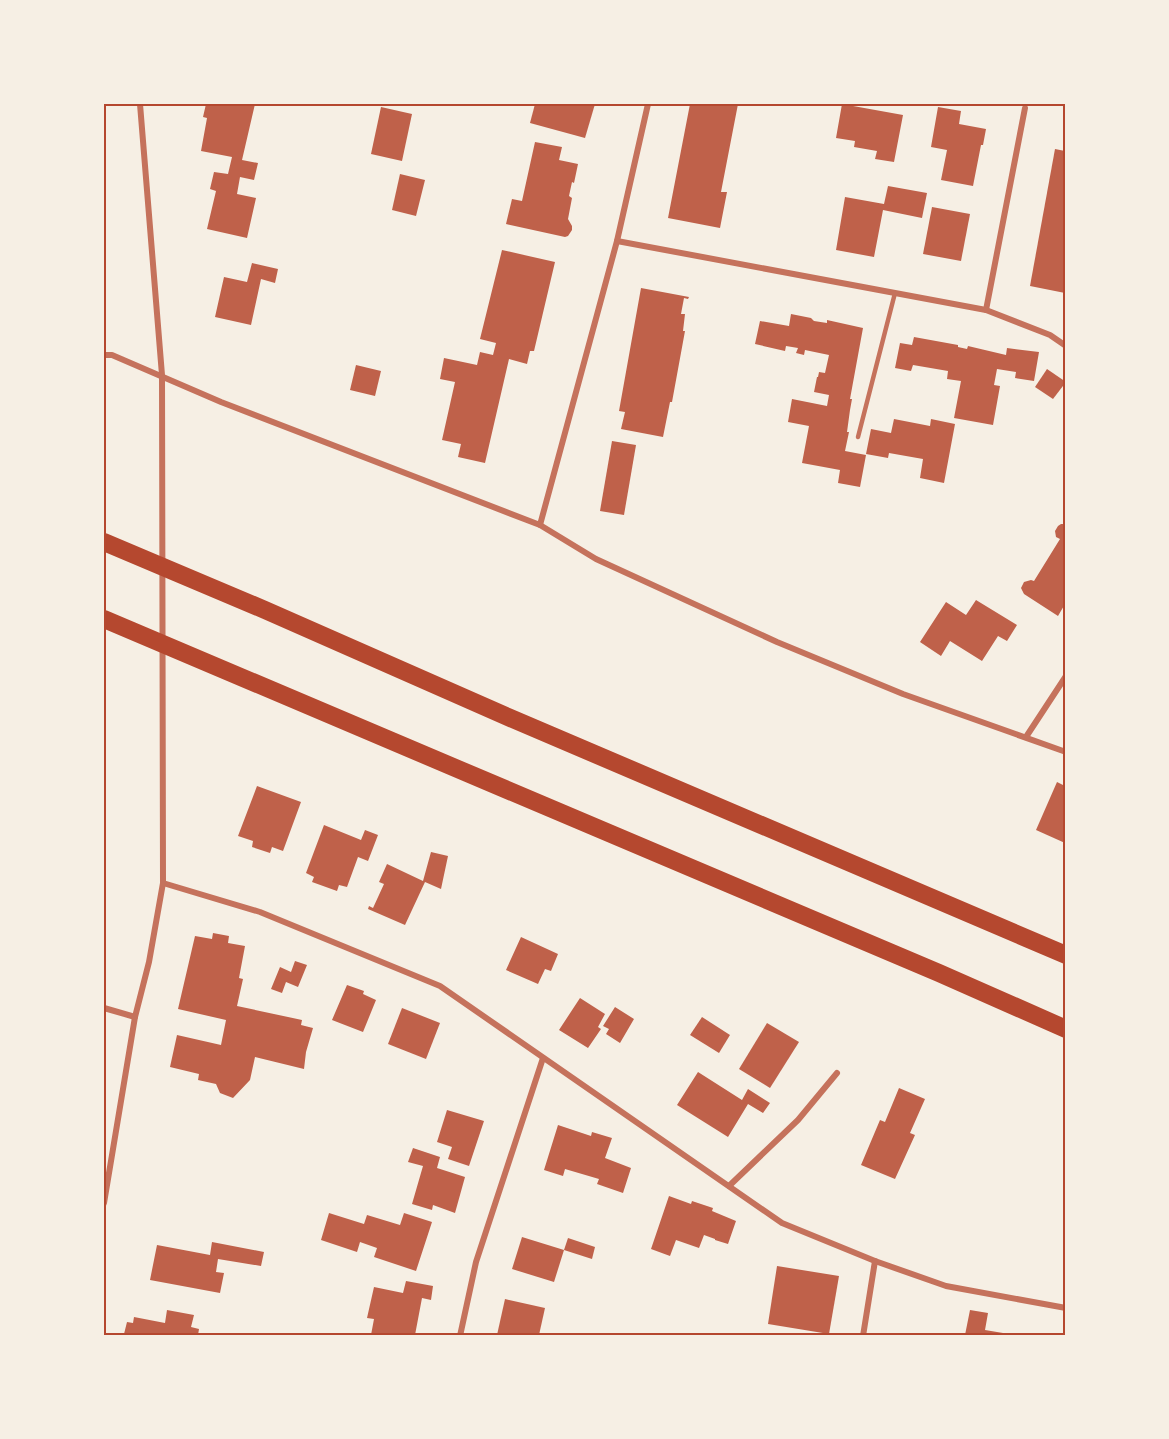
<svg xmlns="http://www.w3.org/2000/svg" width="1169" height="1439" font-family="Lora,serif">
<rect width="100%" height="100%" fill="#f6efe4"/>
<g fill="#bf614a">
<polygon points="206,104 255,104 242,160 258,163 254,180 240,177 237,194 256,198 247,238 207,229 216,191 210,189 214,172 228,174 232,157 201,151 207,118 203,117"/>
<polygon points="535,104 595,104 585,138 530,123"/>
<polygon points="690,104 738,104 721,192 727,192 720,228 668,218"/>
<polygon points="842,104 903,115 894,162 875,159 877,151 854,147 855,141 836,138"/>
<polygon points="381,107 412,114 402,161 371,154"/>
<polygon points="938,107 961,111 959,124 986,129 983,145 981,145 973,186 941,180 947,150 931,147"/>
<polygon points="535,142 562,147 559,160 578,164 574,183 572,182 569,196 572,198 568,219 572,226 572,230 568,236 565,237 506,224 512,199 522,201"/>
<polygon points="1055,149 1065,151 1065,293 1030,286"/>
<polygon points="400,174 425,180 416,216 392,210"/>
<polygon points="888,186 927,193 922,218 883,210 874,257 836,250 845,197 884,204"/>
<polygon points="932,207 970,214 961,261 923,254"/>
<polygon points="502,250 555,262 534,351 530,351 527,364 509,359 485,463 458,457 461,444 442,440 455,382 440,379 444,358 477,365 480,352 493,355 496,343 480,339"/>
<polygon points="252,263 278,269 275,283 261,279 251,325 215,317 224,277 247,282"/>
<polygon points="641,288 689,297 688,299 684,298 681,314 685,314 683,331 685,331 672,402 670,402 663,437 621,429 625,412 619,411"/>
<polygon points="791,314 811,318 814,321 827,323 827,320 863,328 850,399 852,399 850,410 847,432 849,432 845,451 866,455 860,487 838,483 840,470 802,463 809,426 788,422 792,399 827,406 829,395 814,392 817,377 818,377 819,372 825,373 829,355 805,350 804,355 796,353 798,348 786,346 785,351 755,344 760,321 789,326"/>
<polygon points="914,337 958,345 958,347 967,349 968,346 1006,355 1007,348 1039,352 1034,381 1015,378 1016,372 997,369 994,385 1000,386 993,425 954,418 961,381 947,379 948,371 913,365 911,371 895,368 900,343 912,345"/>
<polygon points="356,365 381,371 375,396 350,390"/>
<polygon points="1047,369 1066,382 1053,399 1035,387"/>
<polygon points="894,419 930,426 931,419 955,424 944,483 920,478 923,459 889,453 888,458 866,454 871,429 891,433"/>
<polygon points="612,441 636,445 624,515 600,511"/>
<polygon points="1061,524 1065,524 1065,604 1058,616 1024,594 1021,588 1024,582 1031,580 1034,581 1060,539 1056,537 1055,531 1058,526"/>
<polygon points="976,600 1017,625 1007,641 998,636 982,661 950,641 941,656 920,642 946,602 966,615"/>
<polygon points="1057,782 1065,786 1065,843 1036,830"/>
<polygon points="257,786 301,802 283,851 272,847 270,853 252,847 253,841 238,836"/>
<polygon points="324,825 361,840 365,830 378,835 368,861 358,857 347,887 339,885 337,891 312,882 314,877 306,873"/>
<polygon points="431,852 448,856 441,889 425,882 405,925 368,909 369,906 373,908 384,884 379,882 387,864 423,881"/>
<polygon points="213,933 229,936 228,943 245,946 239,978 243,979 237,1006 302,1020 301,1025 313,1028 306,1052 304,1069 255,1057 250,1080 233,1098 220,1093 216,1084 198,1080 199,1074 170,1067 177,1035 221,1045 226,1020 178,1009 195,936 212,939"/>
<polygon points="521,937 558,954 551,971 545,969 538,984 506,970"/>
<polygon points="295,961 307,965 298,987 286,982 282,993 271,989 280,967 291,972"/>
<polygon points="347,985 364,991 363,994 376,1000 363,1032 332,1020"/>
<polygon points="580,998 605,1014 598,1027 601,1029 588,1048 559,1030"/>
<polygon points="615,1007 634,1019 620,1043 606,1034 609,1029 603,1026"/>
<polygon points="402,1008 440,1023 426,1059 388,1044"/>
<polygon points="702,1017 730,1035 719,1053 690,1035"/>
<polygon points="767,1023 799,1042 770,1088 739,1069"/>
<polygon points="698,1072 742,1100 748,1089 770,1103 763,1113 748,1104 728,1137 677,1105"/>
<polygon points="899,1088 925,1099 910,1133 915,1135 895,1179 861,1165 880,1120 885,1122"/>
<polygon points="447,1110 484,1121 469,1166 448,1159 452,1147 437,1142"/>
<polygon points="558,1125 591,1136 592,1132 612,1138 605,1158 631,1168 623,1193 597,1184 599,1179 565,1169 563,1176 544,1170"/>
<polygon points="413,1148 440,1157 437,1168 465,1177 455,1213 433,1205 432,1210 412,1204 423,1166 408,1162"/>
<polygon points="669,1196 691,1204 692,1201 713,1208 712,1211 736,1221 728,1244 715,1240 715,1239 704,1235 699,1248 676,1240 670,1256 651,1249"/>
<polygon points="329,1213 364,1224 367,1215 400,1225 404,1213 432,1222 416,1271 374,1257 377,1248 360,1242 357,1252 321,1240"/>
<polygon points="522,1237 564,1250 554,1282 512,1269"/>
<polygon points="568,1238 595,1247 592,1259 564,1250"/>
<polygon points="212,1242 264,1252 261,1266 218,1259 216,1272 224,1273 220,1293 150,1280 157,1245 210,1255"/>
<polygon points="777,1266 839,1276 829,1334 768,1324"/>
<polygon points="406,1281 433,1286 431,1300 422,1298 415,1335 371,1335 374,1319 367,1318 374,1287 403,1293"/>
<polygon points="505,1299 545,1308 539,1335 497,1335"/>
<polygon points="167,1310 194,1315 191,1327 199,1329 198,1335 131,1335 124,1334 127,1322 133,1323 134,1317 165,1323"/>
<polygon points="970,1310 988,1313 985,1330 1009,1334 1009,1335 965,1335"/>
</g>
<g fill="none" stroke-linecap="round" stroke-linejoin="round">
<polyline stroke="#c5725c" stroke-width="4.5" points="858,437 895,293"/>
<g stroke="#c5725c" stroke-width="6">
<polyline points="617,241 986,310 1025,108"/>
<polyline points="986,310 1050,335 1066,346"/>
<polyline points="104,355 112,355 221,402 540,525 596,559 777,642 903,694 1066,752"/>
<polyline points="540,525 617,241 648,104"/>
<polyline points="1026,737 1066,676"/>
<polyline points="163,883 260,912 440,986 782,1223 875,1261 946,1286 1066,1308"/>
<polyline points="104,1008 135,1017"/>
<polyline points="729,1186 798,1120 837,1073"/>
<polyline points="104,1203 135,1017 149,962 163,883 162,375 140,104"/>
<polyline points="460,1336 476,1262 543,1058"/>
<polyline points="863,1336 875,1261"/>
</g>
<g stroke="#b5482f" stroke-width="18">
<polyline points="104,542 265,610 508,717 1066,955"/>
<polyline points="104,619 939,973 1066,1029"/>
</g>
</g>
<rect width="1169" height="1439" fill="none" stroke="#f6efe4" stroke-width="210"/>
<rect x="105" y="105" width="959" height="1229" fill="none" stroke="#b5482f" stroke-width="2"/>
</svg>
